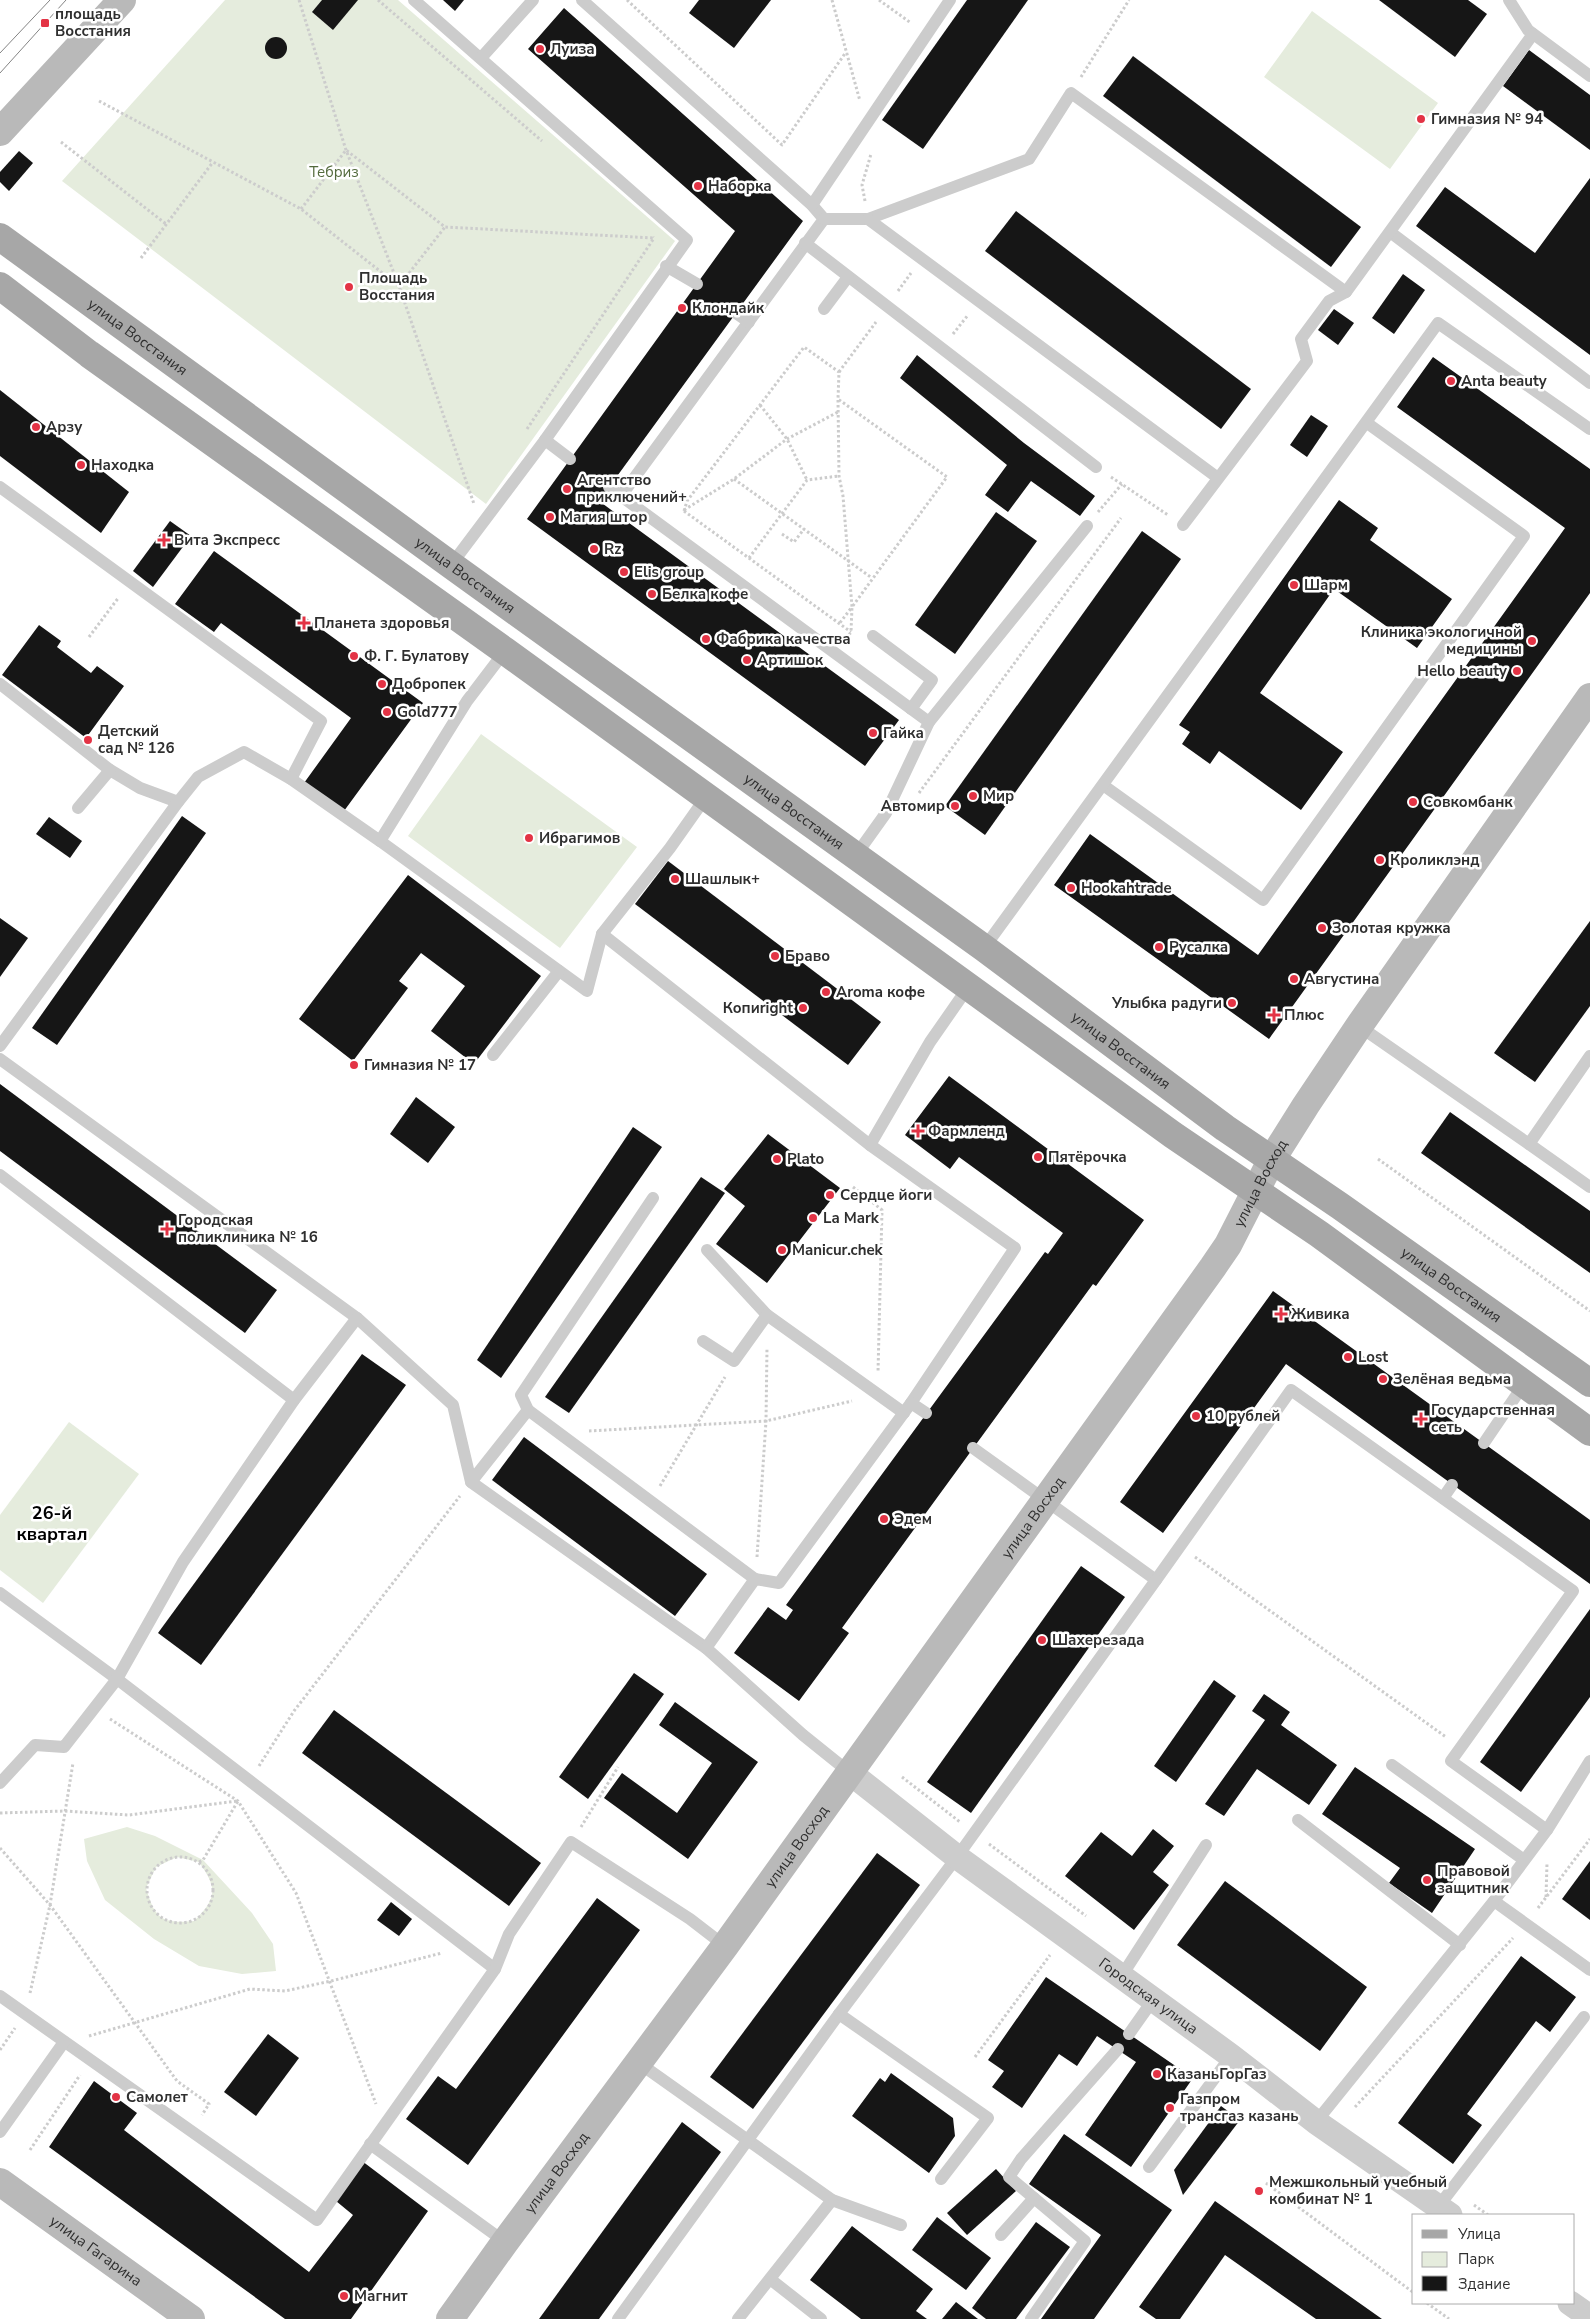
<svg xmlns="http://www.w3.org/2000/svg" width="1590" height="2319" font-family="'Nunito Sans',sans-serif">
<rect width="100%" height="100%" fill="#fff"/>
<g fill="#e5ecdd" fill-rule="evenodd">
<polygon points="225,0 398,0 675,241 486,504 62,181"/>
<polygon points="1312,11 1438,103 1390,169 1264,77"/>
<polygon points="481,734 637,847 560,948 408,836"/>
<polygon points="69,1422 139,1474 43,1603 0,1570 0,1515"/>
<path d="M127,1827L155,1836L203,1860L252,1913L273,1944L276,1971L242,1974L199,1966L154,1939L105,1900L87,1861L84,1839ZM177,1857L199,1862C218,1889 217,1898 194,1921C162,1924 155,1919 146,1888L156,1867Z"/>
</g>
<g fill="#161616">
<polygon points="322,0 358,0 333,30 312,12"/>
<polygon points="443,0 464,0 455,11"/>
<polygon points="699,0 771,0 734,48 689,13"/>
<polygon points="967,0 1028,0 923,149 882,120"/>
<polygon points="1379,0 1468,0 1487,14 1455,57"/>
<polygon points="564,8 803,221 599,501 899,720 865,766 527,519 735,231 528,49"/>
<circle cx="276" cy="48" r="11"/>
<polygon points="1529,50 1590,95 1590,150 1503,86"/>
<polygon points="1133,56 1361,227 1331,267 1103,96"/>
<polygon points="19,151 33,163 9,191 0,182 0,172"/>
<polygon points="1590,178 1590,355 1416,226 1445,187 1535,253"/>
<polygon points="1016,211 1251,389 1221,429 985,251"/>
<polygon points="1403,274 1425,290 1394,334 1372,318"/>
<polygon points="1334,309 1354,323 1338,345 1318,330"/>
<polygon points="917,355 1024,443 1095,496 1080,516 1031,481 1008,512 985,495 1007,465 900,378"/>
<polygon points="1433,357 1590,469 1590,593 1269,1039 1054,885 1090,834 1258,955 1555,542 1565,528 1397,407"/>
<polygon points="0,390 129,492 101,533 0,456"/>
<polygon points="1311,415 1328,426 1307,457 1290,445"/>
<polygon points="1339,500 1378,528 1370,540 1452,599 1417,648 1334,589 1260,693 1343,752 1301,810 1219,751 1210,764 1182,744 1190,732 1179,725"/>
<polygon points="996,512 1037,541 955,654 915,625"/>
<polygon points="170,521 191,536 153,587 133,571"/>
<polygon points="1142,531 1181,559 985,835 945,806"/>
<polygon points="214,551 423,703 344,811 304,783 351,718 221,623 214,632 175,604"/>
<polygon points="39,625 61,641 57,647 91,673 97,666 124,686 86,738 2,675"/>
<polygon points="182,816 206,833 57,1045 32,1028"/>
<polygon points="49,817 82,841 70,858 36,834"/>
<polygon points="668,861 881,1022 848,1065 635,904"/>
<polygon points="408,875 541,976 474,1064 431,1031 465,986 421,953 399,981 408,988 353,1061 299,1019"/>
<polygon points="0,918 28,938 0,977"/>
<polygon points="1590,921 1590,1006 1535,1082 1494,1053"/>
<polygon points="949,1076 1144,1220 1096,1286 1093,1284 842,1628 849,1633 799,1701 734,1653 768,1607 786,1620 793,1610 786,1605 1045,1252 1048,1254 1063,1233 959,1157 950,1169 905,1135"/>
<polygon points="0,1084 277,1290 245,1333 0,1151"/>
<polygon points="416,1097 455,1127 428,1163 390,1134"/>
<polygon points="1450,1112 1590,1211 1590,1273 1421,1153"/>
<polygon points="633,1127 662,1147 501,1378 477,1360"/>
<polygon points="768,1134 840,1188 767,1283 716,1244 745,1206 724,1189"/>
<polygon points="701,1177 725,1193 569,1413 545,1397"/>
<polygon points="1273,1291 1590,1520 1590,1584 1286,1364 1163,1533 1120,1502"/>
<polygon points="362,1354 406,1385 201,1665 158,1633"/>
<polygon points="524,1437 707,1574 675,1616 492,1480"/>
<polygon points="1081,1566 1125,1597 971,1813 927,1782"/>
<polygon points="1590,1609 1590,1697 1521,1792 1480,1762"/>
<polygon points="634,1673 664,1694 588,1799 559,1777"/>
<polygon points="1214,1680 1236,1696 1176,1782 1154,1766"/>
<polygon points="1264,1694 1290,1712 1281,1725 1337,1765 1309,1805 1257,1769 1224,1816 1205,1804 1265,1720 1252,1711"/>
<polygon points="675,1702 758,1762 688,1859 604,1798 622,1773 677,1813 712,1763 659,1725"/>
<polygon points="334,1710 541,1863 509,1906 302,1753"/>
<polygon points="1355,1767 1475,1849 1432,1913 1389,1883 1400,1868 1322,1814"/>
<polygon points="1153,1829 1174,1846 1153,1872 1169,1885 1134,1930 1065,1876 1101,1832 1132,1856"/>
<polygon points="877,1853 920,1885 753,2109 710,2077"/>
<polygon points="1590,1861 1590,1920 1562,1899"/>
<polygon points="1225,1881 1367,1987 1320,2051 1177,1945"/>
<polygon points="597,1898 640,1930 468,2165 406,2119 438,2076 456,2089"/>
<polygon points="391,1902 412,1919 399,1936 377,1920"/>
<polygon points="1521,1956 1576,1997 1550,2032 1536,2021 1502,2067 1467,2114 1482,2125 1453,2164 1398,2123"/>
<polygon points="1046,1977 1193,2078 1131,2167 1085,2135 1136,2062 1097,2036 1077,2066 1059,2054 1022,2108 992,2087 1004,2071 988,2060"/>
<polygon points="268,2034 299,2058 256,2116 224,2092"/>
<polygon points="891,2073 953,2118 955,2136 929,2173 852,2116 880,2078 885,2082"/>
<polygon points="94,2081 137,2113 124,2130 309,2272 353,2215 336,2201 362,2161 428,2211 351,2319 285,2319 49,2147"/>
<polygon points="1221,2106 1240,2120 1183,2195 1174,2170"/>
<polygon points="682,2122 721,2152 599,2319 539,2319"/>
<polygon points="1064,2134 1172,2210 1094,2319 1041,2319 1101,2235 1029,2184"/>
<polygon points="996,2169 1016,2191 967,2235 947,2213"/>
<polygon points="1215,2201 1382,2319 1316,2319 1225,2255 1180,2319 1156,2319 1139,2307"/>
<polygon points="937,2217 991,2258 966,2290 912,2250"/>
<polygon points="1036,2222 1070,2247 1016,2319 986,2319 972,2308"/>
<polygon points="852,2226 933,2289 916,2311 927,2319 861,2319 810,2280"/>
<polygon points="956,2302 978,2319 942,2319"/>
</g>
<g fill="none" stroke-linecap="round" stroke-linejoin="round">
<g stroke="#ccc" stroke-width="3" stroke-dasharray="2.5 2.5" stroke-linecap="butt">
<polyline points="299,0 346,150 399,286 474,504"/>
<polyline points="378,0 542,141"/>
<polyline points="627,0 782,145 846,52"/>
<polyline points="832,0 860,101"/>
<polyline points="879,0 911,23"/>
<polyline points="1081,77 1129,0"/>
<polyline points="99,101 301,209 399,286 445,227"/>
<polyline points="61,142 166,224"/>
<polyline points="865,201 862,185 871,154"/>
<polyline points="301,209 346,150 445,227 654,238"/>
<polyline points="141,258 213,162"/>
<polyline points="898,291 911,273"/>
<polyline points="953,334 968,315"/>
<polyline points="839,372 876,322"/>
<polyline points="838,400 839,476 843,496 852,607 839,624"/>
<polyline points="760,405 787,439 807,480"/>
<polyline points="527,429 654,238 653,237"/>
<polyline points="1111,477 1168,515"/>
<polyline points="734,479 872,578"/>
<polyline points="684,510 734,479 787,439 838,412"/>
<polyline points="684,511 687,501 804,347 839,372 838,399 947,477 852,607 851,632 847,638"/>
<polyline points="684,511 851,632"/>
<polyline points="1098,512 1122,484"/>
<polyline points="782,534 794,542 804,529"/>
<polyline points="749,558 807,480 839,476"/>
<polyline points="89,637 119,597"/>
<polyline points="919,793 1121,518"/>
<polyline points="1378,1159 1590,1311"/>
<polyline points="853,1187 882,1210 878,1372"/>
<polyline points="589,1431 766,1421 852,1401"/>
<polyline points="660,1486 725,1377"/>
<polyline points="757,1557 766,1421 767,1348"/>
<polyline points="1195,1557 1446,1737"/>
<polyline points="110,1719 238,1801 296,1893 376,2104"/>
<polyline points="259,1766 294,1711 460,1496"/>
<polyline points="902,1777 960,1822"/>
<polyline points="0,1813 64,1811 129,1815 237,1801"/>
<polyline points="581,1827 618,1767"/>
<polyline points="989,1844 1086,1916"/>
<polyline points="0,1848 50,1905 177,2081 209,2104 202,2115"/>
<circle cx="180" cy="1890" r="33"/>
<polyline points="199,1862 203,1860 238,1801"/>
<polyline points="1546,1897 1547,1863"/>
<polyline points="1538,1908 1590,1839"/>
<polyline points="30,1993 50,1905 73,1763"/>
<polyline points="89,2036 250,1989 285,1991 331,1981 442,1953"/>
<polyline points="0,2050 15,2028"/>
<polyline points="975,2057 1050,1955"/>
<polyline points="1355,2107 1513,1938"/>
<polyline points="30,2150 80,2075"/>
<polyline points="1266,2183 1414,2293"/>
<polyline points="1474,2205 1488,2215"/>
<polyline points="1427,2303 1449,2319"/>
</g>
<g stroke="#ccc" stroke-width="12">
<polyline points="414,0 687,240 545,440 451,565"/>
<polyline points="582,0 812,205 824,219 621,496 929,722 886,813 856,855"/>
<polyline points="1509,0 1528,30 1590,76"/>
<polyline points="481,58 533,0"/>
<polyline points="812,205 950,0"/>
<polyline points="824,219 868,219 1029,159 1071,93 1346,292"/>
<polyline points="868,219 1218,478"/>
<polyline points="1390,232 1590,383"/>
<polyline points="805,243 1096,467"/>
<polyline points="666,266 697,284"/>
<polyline points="824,309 848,277"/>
<polyline points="736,313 749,322"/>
<polyline points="545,440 570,459"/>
<polyline points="0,487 321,721 291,779"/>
<polyline points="609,487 621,496"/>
<polyline points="1183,525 1307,361 1301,339 1329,301 1346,292 1533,34"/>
<polyline points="873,636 932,680 911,709"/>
<polyline points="0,684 110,770 140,788 178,802"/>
<polyline points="929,722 1087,526"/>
<polyline points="1103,785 1263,900 1524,536 1367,423"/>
<polyline points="78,808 110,770"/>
<polyline points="380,841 587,991 602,934 670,848 706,797"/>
<polyline points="602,934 870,1145"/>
<polyline points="984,948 1438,323 1590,429"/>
<polyline points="1359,1026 1529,1144 1590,1056"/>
<polyline points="0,1046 178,802 198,777 244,752 291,779 380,841 467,701 505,651"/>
<polyline points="493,1055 559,971"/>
<polyline points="0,1059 357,1318 453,1405 471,1482"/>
<polyline points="1529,1144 1590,1187"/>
<polyline points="0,1175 294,1400"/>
<polyline points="653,1198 521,1395 528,1410 755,1579"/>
<polyline points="707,1250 767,1315 904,1413"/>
<polyline points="703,1341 734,1361 767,1315"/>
<polyline points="911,1403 1015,1248 870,1145 930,1042 969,986"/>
<polyline points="528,1410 471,1482 706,1648 803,1735 849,1772"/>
<polyline points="1484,1443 1524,1384"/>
<polyline points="973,1448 1156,1580 1291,1390 1573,1591 1451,1761 1547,1830"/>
<polyline points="1443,1498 1452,1485"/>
<polyline points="0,1593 117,1679 495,1969 317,2220 0,1996"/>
<polyline points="706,1648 755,1579 779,1583 911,1403 926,1413"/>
<polyline points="1392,1765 1524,1860"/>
<polyline points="0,1783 35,1745 64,1747 117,1679 183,1562 294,1400 357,1318"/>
<polyline points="1298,1820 1460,1945"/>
<polyline points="1494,1901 1590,1970"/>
<polyline points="495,1969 509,1934 571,1842 690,1919 725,1946"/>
<polyline points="1121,1977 1206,1845"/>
<polyline points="839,2014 988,2118 941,2179"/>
<polyline points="1129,2034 1153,2000"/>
<polyline points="639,2063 832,2200 901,2225"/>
<polyline points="1316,2122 1494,1901 1547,1830 1590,1761"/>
<polyline points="0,2132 64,2042"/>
<polyline points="370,2144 505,2242"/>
<polyline points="1149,2167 1231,2056"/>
<polyline points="1438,2207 1584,2017"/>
<polyline points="1001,2235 1034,2198"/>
<polyline points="770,2279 821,2319"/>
<polyline points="618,2319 839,2014 957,1857 1156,1580"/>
<polyline points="738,2319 832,2200"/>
<polyline points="1031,2319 1085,2241 1009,2177 1021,2159 1118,2049"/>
</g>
<g stroke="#ccc" stroke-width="25">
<path id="s1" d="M849,1772L957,1857L1231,2056L1316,2122L1450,2215"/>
<polyline points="1570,2303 1590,2317"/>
</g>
<g stroke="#b9b9b9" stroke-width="28">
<polyline points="0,132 122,0"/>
<path id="s2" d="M0,2182L191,2319"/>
<path id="s3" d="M450,2319L505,2242L725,1946L1213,1267L1228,1245L1272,1159L1306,1105L1359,1026L1590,697"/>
</g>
<g stroke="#a7a7a7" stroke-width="28">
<path id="s4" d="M0,237L451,565L984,948L1225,1128L1340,1206L1590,1383"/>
<polyline points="0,286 89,354 505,651 1173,1135 1319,1234 1590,1432"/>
</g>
<g stroke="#848484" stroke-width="1">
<polyline points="0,53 50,0"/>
<polyline points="0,73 66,0"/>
</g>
</g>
<g fill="#e33345" stroke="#fff" stroke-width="2">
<rect x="40" y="18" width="10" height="10" rx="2.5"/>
<circle cx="540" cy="49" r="5"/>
<circle cx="1421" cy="119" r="5"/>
<circle cx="698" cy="186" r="5"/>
<circle cx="349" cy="287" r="5"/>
<circle cx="682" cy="308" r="5"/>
<circle cx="1451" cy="381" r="5"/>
<circle cx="36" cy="427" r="5"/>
<circle cx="81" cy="465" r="5"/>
<circle cx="567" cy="489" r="5"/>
<circle cx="550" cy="517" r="5"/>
<path d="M161.5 532.5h5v5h5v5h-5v5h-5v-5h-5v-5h5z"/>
<circle cx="594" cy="549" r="5"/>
<circle cx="624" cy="572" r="5"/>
<circle cx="1294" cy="585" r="5"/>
<circle cx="652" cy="594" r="5"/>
<path d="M301.5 615.5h5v5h5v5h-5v5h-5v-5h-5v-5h5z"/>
<circle cx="706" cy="639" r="5"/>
<circle cx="1532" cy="641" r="5"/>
<circle cx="354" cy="656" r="5"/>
<circle cx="747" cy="660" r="5"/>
<circle cx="1517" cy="671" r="5"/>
<circle cx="382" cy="684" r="5"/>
<circle cx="387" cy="712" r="5"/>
<circle cx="873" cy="733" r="5"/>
<circle cx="88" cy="740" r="5"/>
<circle cx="973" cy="796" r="5"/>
<circle cx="1413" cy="802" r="5"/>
<circle cx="955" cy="806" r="5"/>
<circle cx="529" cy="838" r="5"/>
<circle cx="1380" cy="860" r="5"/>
<circle cx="675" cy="879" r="5"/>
<circle cx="1071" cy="888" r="5"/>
<circle cx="1322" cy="928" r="5"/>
<circle cx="1159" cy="947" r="5"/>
<circle cx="775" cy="956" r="5"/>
<circle cx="1294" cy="979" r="5"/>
<circle cx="826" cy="992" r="5"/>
<circle cx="1232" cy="1003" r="5"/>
<circle cx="803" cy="1008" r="5"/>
<path d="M1271.5 1007.5h5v5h5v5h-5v5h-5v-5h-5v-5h5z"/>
<circle cx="354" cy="1065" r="5"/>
<path d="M915.5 1123.5h5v5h5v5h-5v5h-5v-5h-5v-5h5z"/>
<circle cx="1038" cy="1157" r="5"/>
<circle cx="777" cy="1159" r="5"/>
<circle cx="830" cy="1195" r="5"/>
<circle cx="813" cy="1218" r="5"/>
<path d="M164.5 1221.5h5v5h5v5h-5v5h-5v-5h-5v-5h5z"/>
<circle cx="782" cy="1250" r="5"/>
<path d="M1278.5 1306.5h5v5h5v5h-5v5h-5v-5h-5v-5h5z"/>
<circle cx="1348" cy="1357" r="5"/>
<circle cx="1383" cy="1379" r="5"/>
<circle cx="1196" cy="1416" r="5"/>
<path d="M1418.5 1411.5h5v5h5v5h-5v5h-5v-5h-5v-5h5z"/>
<circle cx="884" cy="1519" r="5"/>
<circle cx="1042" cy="1640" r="5"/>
<circle cx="1427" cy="1880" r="5"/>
<circle cx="1157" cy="2074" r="5"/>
<circle cx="116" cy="2097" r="5"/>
<circle cx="1170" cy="2108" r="5"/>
<circle cx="1259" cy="2191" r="5"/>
<circle cx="344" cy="2296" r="5"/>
</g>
<g text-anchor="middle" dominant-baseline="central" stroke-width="5" stroke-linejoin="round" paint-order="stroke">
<g font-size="15" font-weight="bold" fill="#2f2f2f" stroke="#fff" text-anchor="start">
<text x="55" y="14">площадь<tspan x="55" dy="17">Восстания</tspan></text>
<text x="550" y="49">Луиза</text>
<text x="1431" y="119">Гимназия № 94</text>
<text x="708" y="186">Наборка</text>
<text x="359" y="278">Площадь<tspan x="359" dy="17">Восстания</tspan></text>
<text x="692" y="308">Клондайк</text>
<text x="1461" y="381">Anta beauty</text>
<text x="46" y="427">Арзу</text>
<text x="91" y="465">Находка</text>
<text x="577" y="480">Агентство<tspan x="577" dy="17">приключений+</tspan></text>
<text x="560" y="517">Магия штор</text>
<text x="174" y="540">Вита Экспресс</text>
<text x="604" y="549">Rz</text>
<text x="634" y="572">Elis group</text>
<text x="1304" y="585">Шарм</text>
<text x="662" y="594">Белка кофе</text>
<text x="314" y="623">Планета здоровья</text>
<text x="1522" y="632" text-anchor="end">Клиника экологичной<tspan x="1522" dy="17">медицины</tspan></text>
<text x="716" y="639">Фабрика качества</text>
<text x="364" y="656">Ф. Г. Булатову</text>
<text x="757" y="660">Артишок</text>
<text x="1507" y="671" text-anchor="end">Hello beauty</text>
<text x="392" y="684">Добропек</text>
<text x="397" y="712">Gold777</text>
<text x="98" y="731">Детский<tspan x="98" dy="17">сад № 126</tspan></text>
<text x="883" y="733">Гайка</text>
<text x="983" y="796">Мир</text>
<text x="1423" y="802">Совкомбанк</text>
<text x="945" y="806" text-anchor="end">Автомир</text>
<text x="539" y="838">Ибрагимов</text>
<text x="1390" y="860">Кроликлэнд</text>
<text x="685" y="879">Шашлык+</text>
<text x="1081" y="888">Hookahtrade</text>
<text x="1332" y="928">Золотая кружка</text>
<text x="1169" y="947">Русалка</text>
<text x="785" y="956">Браво</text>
<text x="1304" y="979">Августина</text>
<text x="836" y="992">Aroma кофе</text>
<text x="1222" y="1003" text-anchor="end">Улыбка радуги</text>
<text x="793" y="1008" text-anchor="end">Копиright</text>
<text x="1284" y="1015">Плюс</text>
<text x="364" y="1065">Гимназия № 17</text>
<text x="928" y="1131">Фармленд</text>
<text x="1048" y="1157">Пятёрочка</text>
<text x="787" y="1159">Plato</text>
<text x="840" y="1195">Сердце йоги</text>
<text x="823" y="1218">La Mark</text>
<text x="178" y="1220">Городская<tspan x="178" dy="17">поликлиника № 16</tspan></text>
<text x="792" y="1250">Manicur.chek</text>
<text x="1291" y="1314">Живика</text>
<text x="1358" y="1357">Lost</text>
<text x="1393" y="1379">Зелёная ведьма</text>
<text x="1431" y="1410">Государственная<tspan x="1431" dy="17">сеть</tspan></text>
<text x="1206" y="1416">10 рублей</text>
<text x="894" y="1519">Эдем</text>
<text x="1052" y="1640">Шахерезада</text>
<text x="1437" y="1871">Правовой<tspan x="1437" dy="17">защитник</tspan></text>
<text x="1167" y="2074">КазаньГорГаз</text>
<text x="126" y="2097">Самолет</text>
<text x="1180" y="2099">Газпром<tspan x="1180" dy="17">трансгаз казань</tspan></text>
<text x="1269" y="2182">Межшкольный учебный<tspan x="1269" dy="17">комбинат № 1</tspan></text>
<text x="354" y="2296">Магнит</text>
</g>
<g font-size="15" fill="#536a3c" stroke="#fff">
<text x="334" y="172">Тебриз</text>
</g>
<g font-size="15" fill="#2f2f2f" stroke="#fff">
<text stroke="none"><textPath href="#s4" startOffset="170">улица Восстания</textPath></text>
<text stroke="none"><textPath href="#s4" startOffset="575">улица Восстания</textPath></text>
<text stroke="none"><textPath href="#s4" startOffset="980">улица Восстания</textPath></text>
<text stroke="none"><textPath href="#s4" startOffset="1385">улица Восстания</textPath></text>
<text stroke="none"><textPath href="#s3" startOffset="1396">улица Восход</textPath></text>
<text stroke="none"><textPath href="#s4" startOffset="1790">улица Восстания</textPath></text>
<text stroke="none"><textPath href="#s3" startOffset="991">улица Восход</textPath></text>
<text stroke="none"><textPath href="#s3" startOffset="586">улица Восход</textPath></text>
<text stroke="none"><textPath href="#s1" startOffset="374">Городская улица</textPath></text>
<text stroke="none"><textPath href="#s3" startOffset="181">улица Восход</textPath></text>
<text stroke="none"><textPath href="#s2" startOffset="118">улица Гагарина</textPath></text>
</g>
<g font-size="18" font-weight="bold" fill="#000" stroke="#fff">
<text x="52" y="1513">26-й<tspan x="52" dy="21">квартал</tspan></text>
</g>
</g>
<rect x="1412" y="2214" width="162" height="90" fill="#ffffff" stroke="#acacac"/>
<rect x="1422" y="2230" width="25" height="8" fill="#a7a7a7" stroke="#acacac"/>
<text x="1458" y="2239" font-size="15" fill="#2f2f2f">Улица</text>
<rect x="1422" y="2252" width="25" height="15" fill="#e5ecdd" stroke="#acacac"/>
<text x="1458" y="2264" font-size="15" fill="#2f2f2f">Парк</text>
<rect x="1422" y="2276" width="25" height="15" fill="#161616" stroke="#acacac"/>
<text x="1458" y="2289" font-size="15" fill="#2f2f2f">Здание</text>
</svg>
